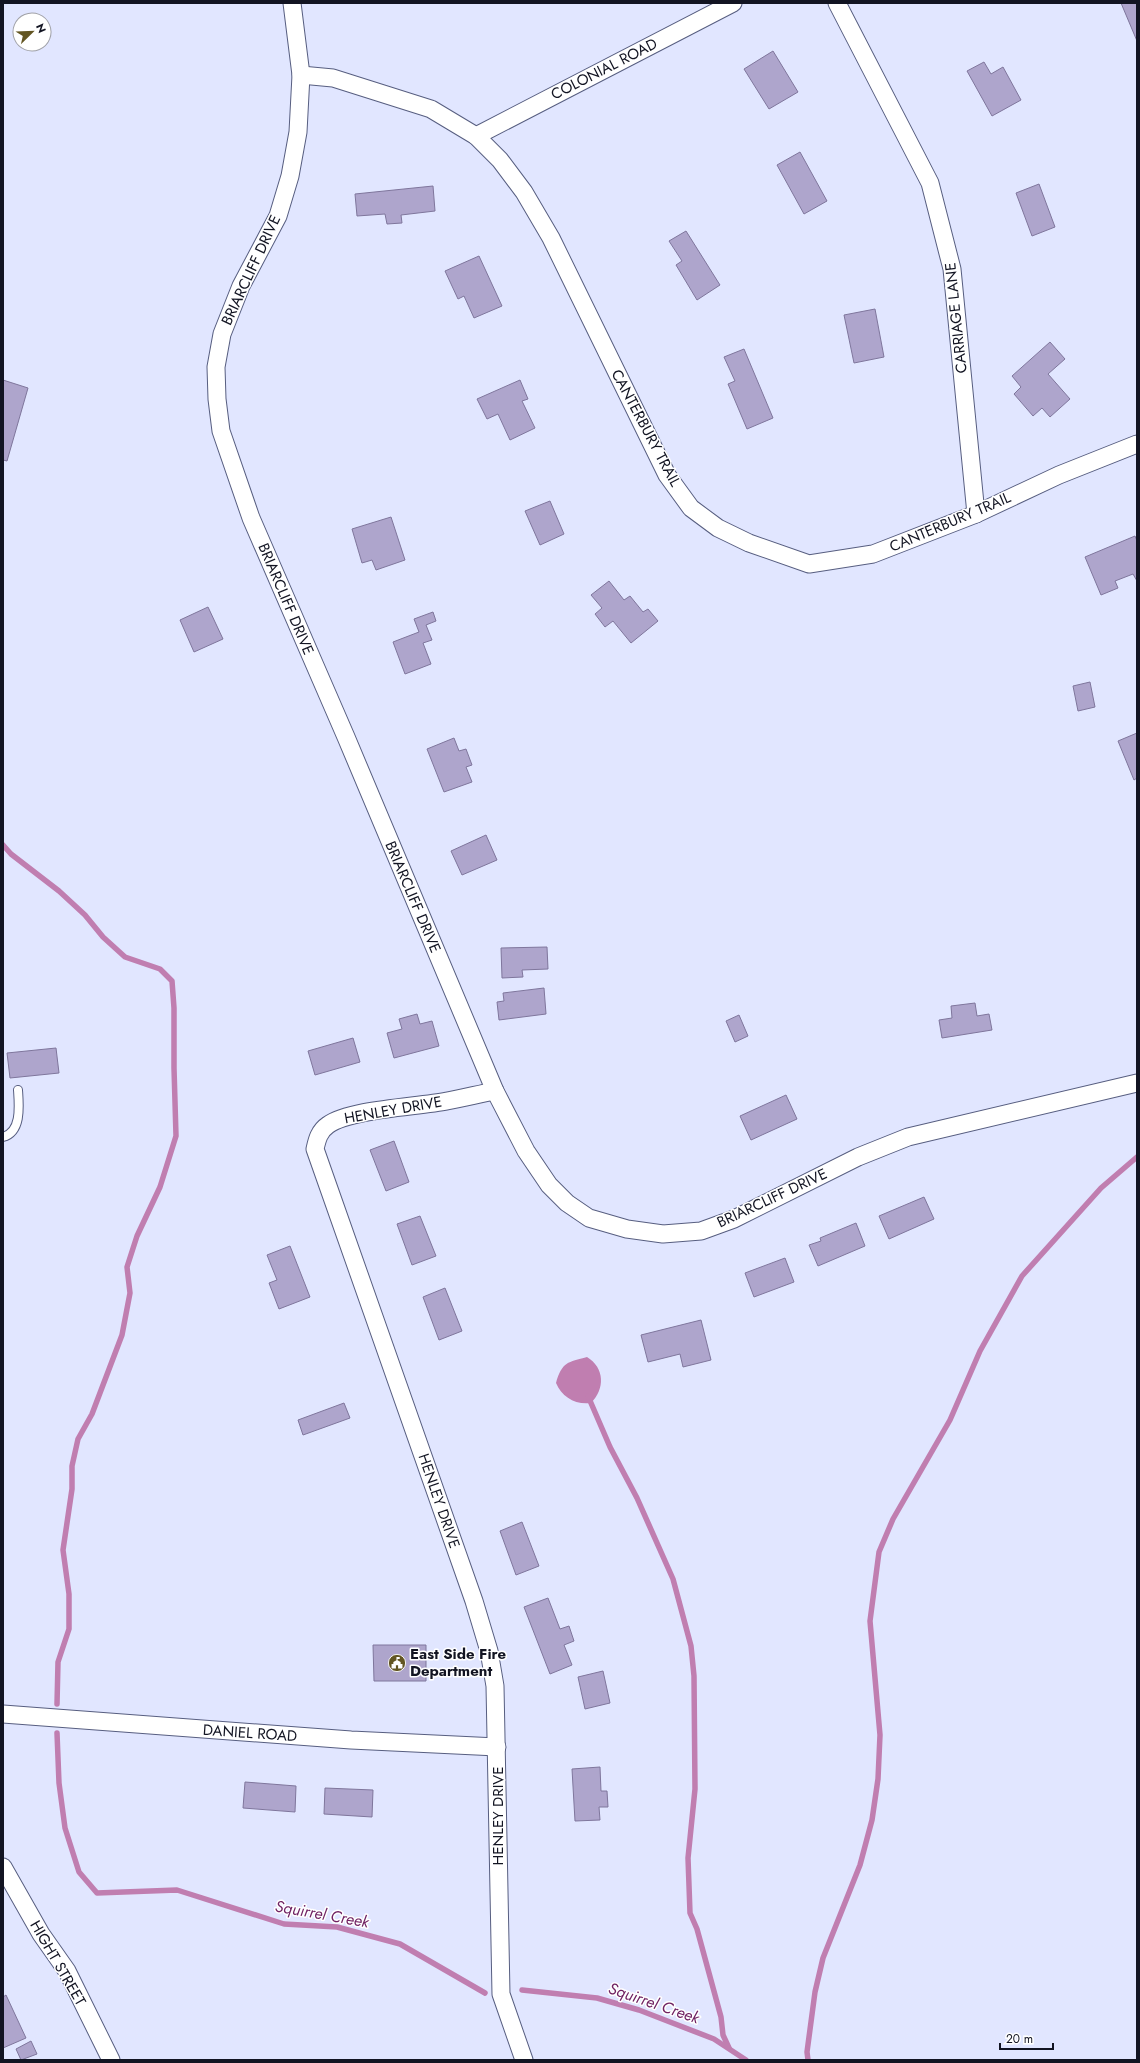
<svg xmlns="http://www.w3.org/2000/svg" width="1140" height="2063" font-family="Jost,sans-serif">
<rect width="100%" height="100%" fill="#e1e6ff"/>
<path fill="#c07eb0" d="M587,1357C605,1368 605,1389 591,1403C575,1405 562,1397 556,1383C562,1362 568,1362 587,1357Z"/>
<g fill="none" stroke-linecap="round" stroke-linejoin="round">
<g stroke="#c07eb0" stroke-width="5.5">
<polyline points="3,845 11,854 59,891 85,915 103,937 125,957 160,969 172,981 174,1008 174,1068 176,1136 160,1187 137,1236 127,1267 130,1293 122,1335 92,1414 78,1439 72,1466 72,1489 63,1550 69,1594 69,1629 58,1662 57,1704"/>
<polyline points="588,1396 610,1447 637,1498 673,1579 691,1646 694,1676 695,1789 688,1858 690,1913 697,1929 721,2017 723,2035 729,2048"/>
<polyline points="57,1733 59,1783 65,1828 79,1872 97,1893 177,1890 284,1924 337,1927 400,1944 485,1993"/>
<polyline points="522,1990 597,1998 639,2010 714,2039 746,2060"/>
<polyline points="808,2060 807,2052 815,1992 823,1958 860,1865 872,1820 878,1779 880,1735 870,1621 879,1552 893,1519 950,1420 980,1351 1022,1276 1101,1188 1137,1157"/>
</g>
</g>
<g fill="#aea5cc" stroke="#7f769c">
<polygon points="1121,3 1137,3 1137,41"/>
<polygon points="773,51 798,92 769,109 744,69"/>
<polygon points="984,62 991,74 1003,67 1021,100 992,116 967,71"/>
<polygon points="800,152 827,201 804,214 777,165"/>
<polygon points="1039,184 1055,227 1032,236 1016,193"/>
<polygon points="433,186 435,211 401,215 402,223 387,224 385,214 357,216 355,194"/>
<polygon points="686,231 720,285 697,300 676,265 682,261 669,241"/>
<polygon points="479,256 502,306 474,318 464,296 458,299 445,271"/>
<polygon points="875,309 884,357 854,363 844,315"/>
<polygon points="1050,342 1065,359 1048,374 1070,399 1050,417 1042,408 1033,416 1014,394 1021,387 1012,376"/>
<polygon points="744,349 773,418 747,429 728,384 735,381 724,357"/>
<polygon points="3,380 28,388 7,461 3,460"/>
<polygon points="520,380 528,399 522,401 535,428 510,440 498,414 487,419 477,399"/>
<polygon points="550,501 564,534 540,545 525,511"/>
<polygon points="391,517 405,560 376,570 372,560 362,563 352,529"/>
<polygon points="1135,536 1137,541 1137,581 1133,574 1115,581 1118,588 1101,595 1085,557"/>
<polygon points="609,581 624,600 630,596 643,612 648,609 658,621 631,643 613,621 605,627 595,614 602,608 591,595"/>
<polygon points="208,607 223,639 194,652 180,620"/>
<polygon points="433,612 436,621 426,625 432,640 423,643 431,664 405,674 393,642 419,632 414,619"/>
<polygon points="1090,682 1095,707 1078,711 1073,686"/>
<polygon points="1137,733 1137,778 1134,780 1118,741"/>
<polygon points="454,738 459,751 466,749 472,765 466,767 472,782 444,792 427,749"/>
<polygon points="486,835 497,860 462,875 451,851"/>
<polygon points="547,947 548,969 522,970 523,977 502,978 501,948"/>
<polygon points="544,988 546,1014 499,1020 497,1002 504,1001 503,993"/>
<polygon points="975,1003 977,1016 989,1014 992,1030 942,1038 939,1020 952,1018 951,1006"/>
<polygon points="417,1014 420,1024 432,1021 439,1046 394,1058 387,1033 402,1029 399,1019"/>
<polygon points="739,1015 748,1036 735,1042 726,1021"/>
<polygon points="353,1038 360,1062 315,1075 308,1051"/>
<polygon points="56,1048 59,1073 10,1078 7,1053"/>
<polygon points="786,1095 797,1119 751,1140 740,1116"/>
<polygon points="394,1141 409,1182 386,1191 370,1150"/>
<polygon points="924,1197 934,1219 889,1239 879,1216"/>
<polygon points="420,1216 436,1256 412,1265 397,1224"/>
<polygon points="856,1223 865,1246 818,1266 809,1245 821,1241 820,1238"/>
<polygon points="290,1246 310,1297 279,1309 269,1283 277,1280 267,1255"/>
<polygon points="785,1258 794,1282 754,1297 745,1273"/>
<polygon points="445,1288 462,1331 439,1340 423,1297"/>
<polygon points="701,1320 711,1360 683,1367 680,1354 648,1362 641,1335"/>
<polygon points="344,1403 350,1418 303,1435 298,1420"/>
<polygon points="522,1522 539,1566 516,1575 500,1531"/>
<polygon points="548,1598 560,1629 569,1626 574,1641 564,1645 572,1665 550,1674 524,1607"/>
<polygon points="373,1645 426,1645 426,1681 374,1681"/>
<polygon points="603,1671 610,1703 585,1709 578,1677"/>
<polygon points="600,1767 601,1791 607,1791 608,1807 599,1807 600,1820 575,1821 572,1769"/>
<polygon points="245,1782 296,1786 295,1812 243,1808"/>
<polygon points="325,1788 373,1790 372,1817 324,1814"/>
<polygon points="6,1995 26,2038 3,2048 3,1997"/>
<polygon points="31,2041 37,2054 21,2060 16,2049"/>
</g>
<g fill="none" stroke-linecap="round" stroke-linejoin="round">
<defs>
<path id="service" d="M3,1137C22,1132 19,1105 18,1090"/>
<g id="minor">
<polyline points="292,3 301,75 298,132 290,176 278,216 241,286 222,334 216,367 217,399 221,431 251,518 346,737 495,1091 526,1151 549,1185 567,1203 589,1218 627,1229 663,1234 701,1231 734,1219 858,1157 908,1137 1137,1083"/>
<polyline points="837,3 930,183 952,269 976,514"/>
<polyline points="301,75 333,78 431,109 476,136 500,160 524,192 551,238 667,475 691,508 718,528 749,543 809,564 873,554 976,514 1059,475 1137,444"/>
<polyline points="476,136 733,3"/>
<path d="M495,1091C479,1094 464,1098 447,1101C418,1107 350,1109 328,1125C319,1131 317,1140 315,1149L474,1601L489,1651L495,1686L501,1994L524,2060"/>
<polyline points="3,1714 351,1740 497,1747"/>
<polyline points="3,1867 41,1934 67,1971 111,2060"/>
</g>
</defs>
<use href="#service" stroke="#575e80" stroke-width="10"/>
<use href="#minor" stroke="#575e80" stroke-width="19"/>
<use href="#service" stroke="#fff" stroke-width="8"/>
<use href="#minor" stroke="#fff" stroke-width="17"/>
</g>
<defs>
<symbol id="civic-disc" viewBox="-11 -11 22 22"><circle r="9.5" fill="#625522" stroke="#fff"/><path d="M-.6-6.5H3V-4.5H.6V-3L4-1V1h2V6H-6V1h2V-1L-.6-3ZM-1.2 2.5V6h2.4V2.5Z" fill="#fff"/></symbol>
</defs>
<g fill-rule="evenodd">
<use href="#civic-disc" x="387" y="1653" width="20" height="20"/>
</g>
<g text-anchor="middle" dominant-baseline="central" stroke-width="3" stroke-linejoin="round" paint-order="stroke">
<g font-size="15" fill="#121422" stroke="#fff">
<text transform="translate(604 69) rotate(-27)">COLONIAL ROAD</text>
<text transform="translate(251 270) rotate(-65)">BRIARCLIFF DRIVE</text>
<text transform="translate(956 318) rotate(-96)">CARRIAGE LANE</text>
<text transform="translate(646 428) rotate(62)">CANTERBURY TRAIL</text>
<text transform="translate(950 522) rotate(-23)">CANTERBURY TRAIL</text>
<text transform="translate(286 599) rotate(67)">BRIARCLIFF DRIVE</text>
<text transform="translate(413 897) rotate(67)">BRIARCLIFF DRIVE</text>
<text transform="translate(393 1110) rotate(-10)">HENLEY DRIVE</text>
<text transform="translate(772 1198) rotate(-25)">BRIARCLIFF DRIVE</text>
<text transform="translate(439 1501) rotate(71)">HENLEY DRIVE</text>
<text transform="translate(250 1733) rotate(4)">DANIEL ROAD</text>
<text transform="translate(498 1816) rotate(-90)">HENLEY DRIVE</text>
<text transform="translate(58 1963) rotate(60)">HIGHT STREET</text>
</g>
<g font-size="15" font-weight="bold" fill="#121422" stroke="#fff" text-anchor="start">
<text x="410" y="1654">East Side Fire<tspan x="410" dy="17">Department</tspan></text>
</g>
<g font-size="16" font-style="italic" fill="#702262" stroke="#fff">
<text transform="translate(322 1914) rotate(10)">Squirrel Creek</text>
<text transform="translate(654 2003) rotate(19)">Squirrel Creek</text>
</g>
</g>
<rect width="1140" height="2063" fill="none" stroke="#121422" stroke-width="8"/>
<g transform="translate(32 32) rotate(67)"><circle r="19" fill="#ffffff" stroke="#a0a1a7"/>
<path d="M0-3L7 15L0 10L-7 15Z" fill="#625522"/>
<text y="-6" font-size="11" font-weight="bold" text-anchor="middle" fill="#121422">N</text>
</g>
<path d="M1000 2043v6h53v-6" fill="none" stroke="#121422" stroke-width="2"/>
<text x="1006" y="2043" font-size="12" fill="#121422" stroke="#ffffff" stroke-width="3" paint-order="stroke">20 m</text>
</svg>
